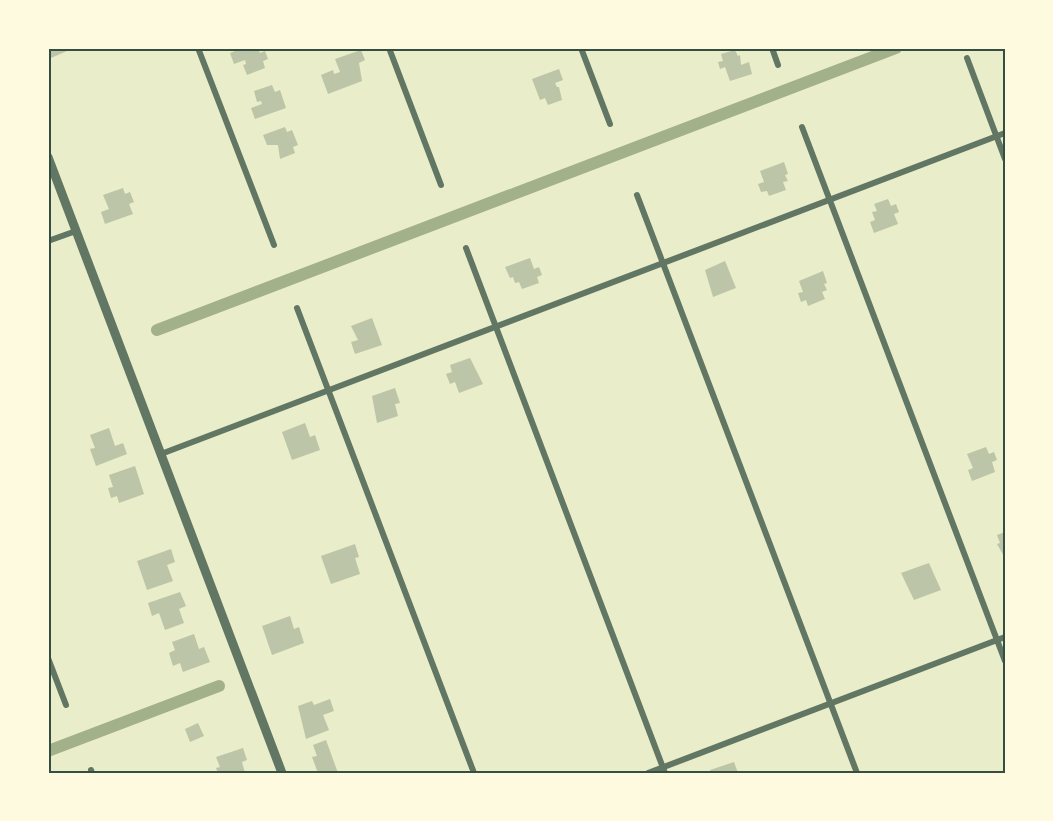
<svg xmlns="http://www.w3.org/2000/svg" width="1053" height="821" font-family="'Public Sans',sans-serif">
<rect width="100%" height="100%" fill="#e9edc9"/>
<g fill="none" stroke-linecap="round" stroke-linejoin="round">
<g stroke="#a3b18a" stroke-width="12">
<polyline points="157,330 896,48"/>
<polyline points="48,751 219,686"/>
</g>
</g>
<g fill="#bcc5a7">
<polygon points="48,48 66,48 67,51 51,58"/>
<polygon points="243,48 258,48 260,53 265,51 268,59 263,61 265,68 247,75 243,65 246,64 245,60 234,64 230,53"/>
<polygon points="361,50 365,60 359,63 362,81 328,94 321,75 333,70 334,74 340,72 335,59"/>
<polygon points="735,50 738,56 740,55 741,65 749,62 752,74 730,81 725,67 720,69 718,62 723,61 721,54"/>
<polygon points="559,69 563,80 555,83 557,87 559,87 562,100 548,105 545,98 540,100 532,79"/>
<polygon points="272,85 275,92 280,90 286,108 255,119 251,108 262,104 261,101 257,102 254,91"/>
<polygon points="285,127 287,132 292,130 298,145 293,147 295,153 280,159 278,145 267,145 263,135"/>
<polygon points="784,162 788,174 785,175 788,181 783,182 786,190 769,196 767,191 761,192 758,184 764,182 760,171"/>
<polygon points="123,188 125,194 130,192 134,202 129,204 133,214 105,224 101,212 109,209 103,195"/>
<polygon points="888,199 891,206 896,204 899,212 894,214 898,224 874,233 870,222 875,220 872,212 877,211 874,204"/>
<polygon points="530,258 534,269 539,267 542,275 537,277 539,283 522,289 519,282 515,283 513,277 510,278 505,267"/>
<polygon points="725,261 736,288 713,297 705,270"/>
<polygon points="823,271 827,283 824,284 827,290 822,292 825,299 808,306 806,300 801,302 798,293 803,292 799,281"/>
<polygon points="372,318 382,345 355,354 351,342 358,340 351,326"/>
<polygon points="470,358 483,384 459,393 455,382 450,384 446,374 452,372 450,365"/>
<polygon points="395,388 400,403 395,404 398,416 377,423 372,396"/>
<polygon points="305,423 310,437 315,435 320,450 292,460 282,432"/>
<polygon points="109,428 115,446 123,443 127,454 96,466 90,449 95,448 90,435"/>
<polygon points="986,447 989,454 994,452 997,460 992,462 995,472 972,481 968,470 973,468 967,454"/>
<polygon points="135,466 144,494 119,503 117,496 111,498 108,488 113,487 109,475"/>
<polygon points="1005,532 1005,558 997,544 1000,543 997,535"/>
<polygon points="355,544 359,557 355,558 360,574 331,584 321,556"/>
<polygon points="171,549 175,562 167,565 173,581 147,590 137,561"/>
<polygon points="929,563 941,590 914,600 901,573"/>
<polygon points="180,592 186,606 179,609 184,623 165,630 159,613 152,616 148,603"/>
<polygon points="290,616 294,629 299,627 304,643 272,655 262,626"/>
<polygon points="194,634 199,649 204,647 210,662 183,672 180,663 173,666 169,653 175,650 172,642"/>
<polygon points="330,699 334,711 323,715 329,730 306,739 298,706 312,701 314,705"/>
<polygon points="198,723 204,736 190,742 185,729"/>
<polygon points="326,740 338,773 318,773 312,757 317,756 313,745"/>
<polygon points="243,748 247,760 242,762 245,773 218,773 216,768 220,767 216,757"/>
<polygon points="734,762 738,773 711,773 710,770"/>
</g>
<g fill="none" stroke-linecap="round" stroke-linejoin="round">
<g stroke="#617663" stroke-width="6">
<polyline points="198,48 274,245"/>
<polyline points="389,48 441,185"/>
<polyline points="581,48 610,124"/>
<polyline points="772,48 778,65"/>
<polyline points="967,58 1005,159"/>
<polyline points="802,127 1005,661"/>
<polyline points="637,195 857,773"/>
<polyline points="48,241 76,231"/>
<polyline points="466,248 665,773"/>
<polyline points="297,308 474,773"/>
<polyline points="161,454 1005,133"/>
<polyline points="48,658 66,705"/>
<polyline points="91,770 92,773"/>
<polyline points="648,773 1005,637"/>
</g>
<polyline stroke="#617663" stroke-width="9" points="48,157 282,773"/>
</g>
<rect width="1053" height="821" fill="none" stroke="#fefae0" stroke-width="99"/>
<rect x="50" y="50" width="954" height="722" fill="none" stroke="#344e41" stroke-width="2"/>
</svg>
